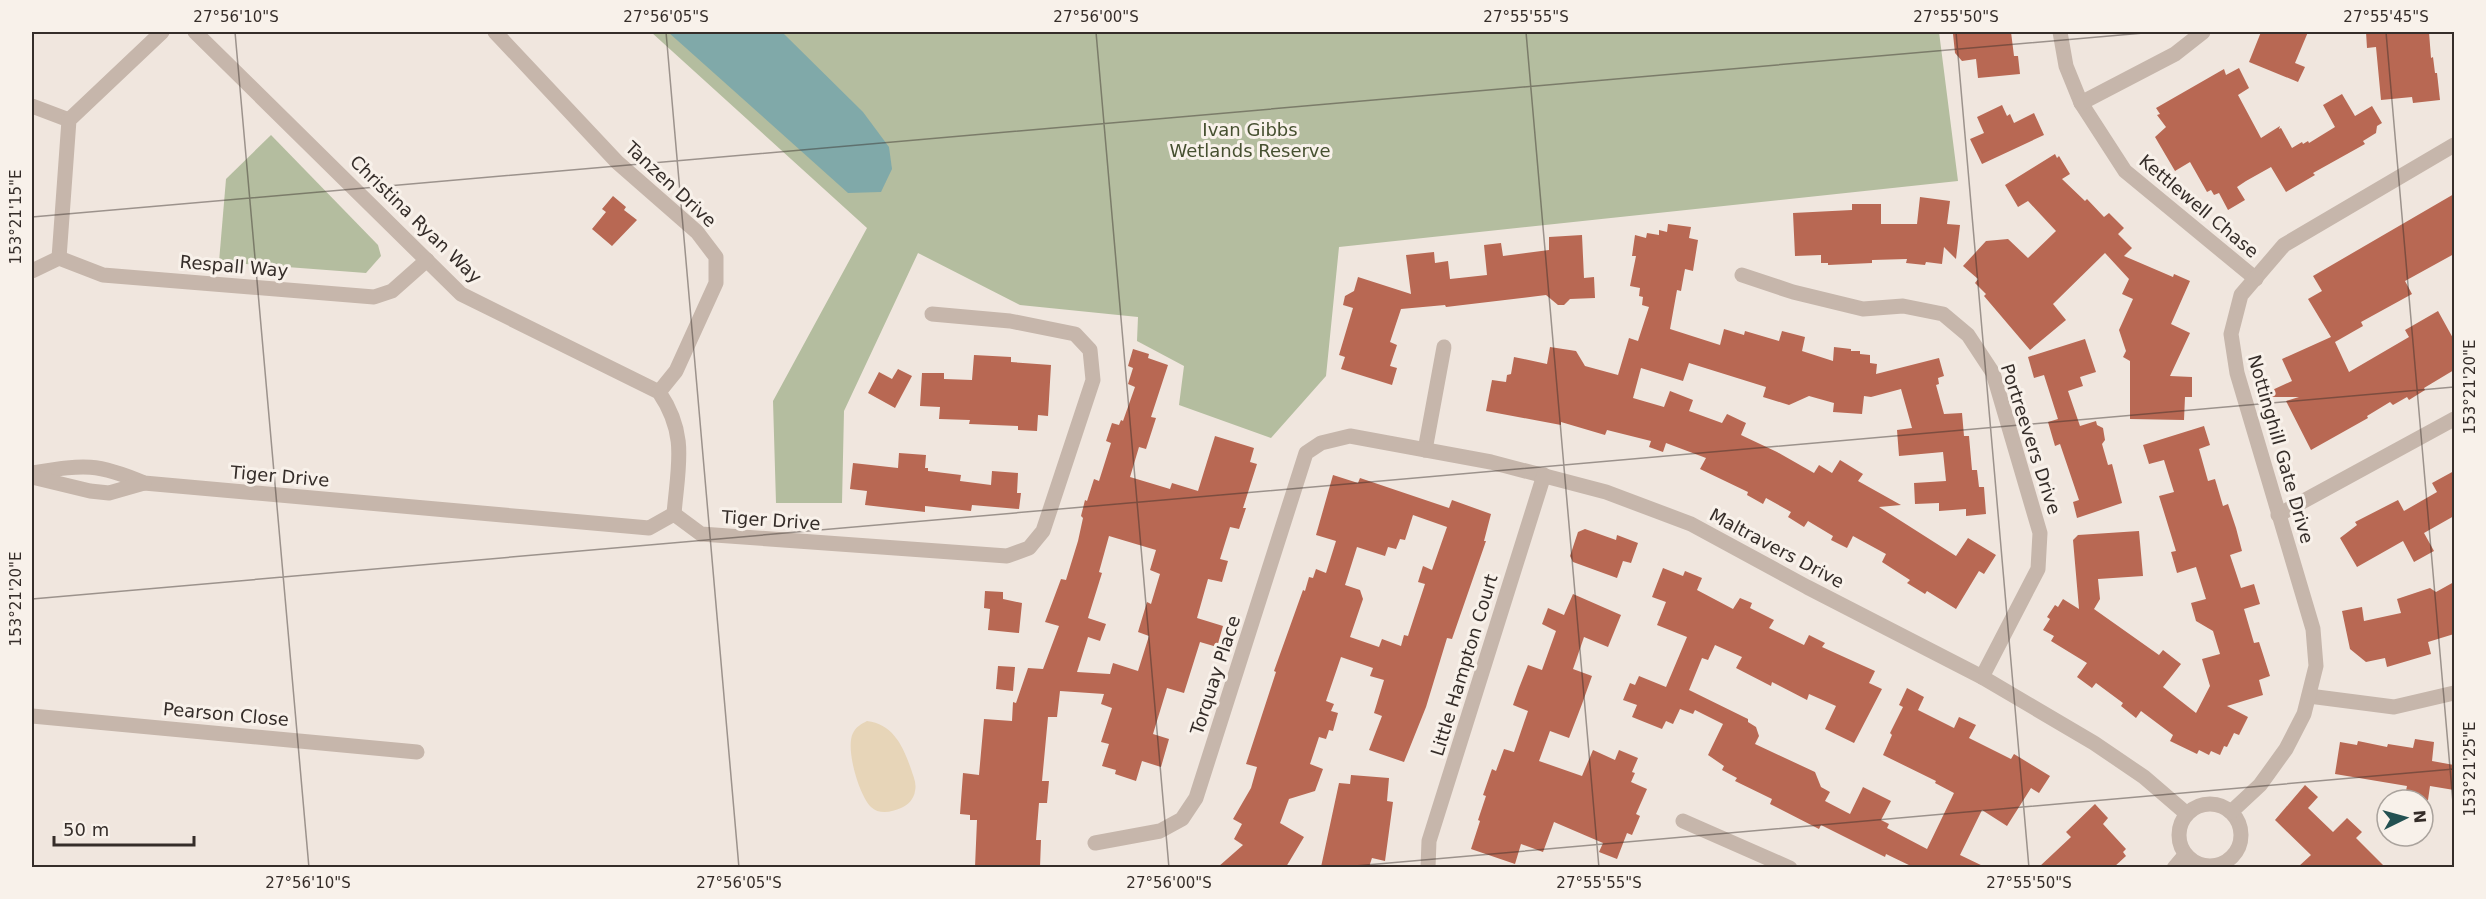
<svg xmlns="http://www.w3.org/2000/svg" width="2486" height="899" font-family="'DejaVu Sans',sans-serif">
<rect width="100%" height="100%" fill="#f0e6de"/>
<g fill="#b4bd9f">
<polygon points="651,32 1939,32 1958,181 1339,247 1326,376 1271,438 1179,405 1184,366 1137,341 1138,317 1020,305 918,253 844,411 842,503 776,503 773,401 867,228"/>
<polygon points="271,135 378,245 381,256 366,273 219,262 226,179"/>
</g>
<path fill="#e7d5b8" d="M867,721C893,724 903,746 911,769C913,776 917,783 915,791C914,799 908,805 901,808C892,812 879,815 871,807C859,795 845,748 853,733C856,727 861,724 867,721Z"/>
<polygon fill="#80a9a9" points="668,32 782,32 863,112 889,147 892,169 881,192 848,193"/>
<g fill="#b86853" fill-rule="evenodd">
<polygon points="1971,32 2011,32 2014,56 2018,56 2020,74 1978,78 1976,59 1962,61 1955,53 1953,34"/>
<polygon points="2261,32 2308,32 2295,63 2305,67 2298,82 2249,62"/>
<polygon points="2366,32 2429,32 2431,58 2433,57 2435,73 2437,73 2440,100 2413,103 2412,97 2381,100 2376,47 2367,48"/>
<polygon points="2239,68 2249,88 2238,95 2261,138 2280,126 2279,129 2281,128 2292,148 2302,142 2303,144 2308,141 2309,143 2335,127 2323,105 2342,94 2355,116 2372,106 2382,123 2377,126 2376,133 2363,141 2365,144 2313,173 2315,175 2286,192 2271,167 2246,181 2237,187 2245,200 2228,210 2219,193 2214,195 2211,190 2207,192 2190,162 2175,171 2155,137 2166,127 2157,115 2160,114 2156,108 2224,69 2226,75"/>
<polygon points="2002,105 2007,116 2010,114 2014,123 2034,113 2044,135 1982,164 1970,139 1984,133 1977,117"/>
<polygon points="2055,154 2057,158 2059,156 2070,174 2062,179 2085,201 2087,199 2104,217 2109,213 2124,228 2118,234 2132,248 2124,256 2173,277 2174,274 2190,281 2171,324 2190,333 2170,376 2192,377 2192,397 2185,397 2184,420 2130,419 2130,361 2123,357 2126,351 2119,330 2133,299 2122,294 2129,279 2105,253 2053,304 2066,320 2030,350 1984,296 1986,294 1975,283 1978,279 1963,266 1986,241 2008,239 2028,258 2056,231 2028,201 2018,207 2005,185"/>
<polygon points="2454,194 2454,254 2405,281 2412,294 2361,322 2363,326 2335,342 2349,372 2409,337 2405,330 2438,311 2454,340 2454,370 2424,388 2425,390 2409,400 2407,397 2393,405 2390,402 2367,416 2368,418 2311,450 2286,401 2299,397 2257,397 2292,381 2282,359 2331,337 2308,299 2322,291 2313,276"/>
<polygon points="613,196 626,207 624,210 637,220 612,246 592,229 606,212 602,209"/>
<polygon points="1920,197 1950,201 1947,224 1960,225 1956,259 1944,247 1942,264 1926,262 1925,265 1906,263 1907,259 1872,260 1872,263 1828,265 1828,263 1821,263 1821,255 1795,256 1793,213 1852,210 1852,204 1881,204 1881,224 1917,224"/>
<polygon points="1668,224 1691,227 1689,238 1698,240 1693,271 1685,269 1681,291 1677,290 1670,329 1720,345 1724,329 1744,335 1745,331 1779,341 1782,331 1805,337 1802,351 1833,361 1834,347 1851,349 1851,351 1860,351 1860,354 1870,355 1870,363 1877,364 1876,374 1939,358 1944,376 1938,378 1939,384 1936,385 1944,414 1962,413 1964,436 1969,436 1972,470 1977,470 1979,487 1984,487 1986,514 1966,516 1966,509 1939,511 1939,503 1915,504 1914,483 1946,481 1943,452 1899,456 1897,430 1912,428 1901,389 1871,397 1864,396 1862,414 1833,412 1834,403 1809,396 1789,405 1763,397 1766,387 1689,363 1683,381 1641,368 1633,398 1664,407 1670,391 1693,400 1689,411 1722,423 1727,414 1746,423 1741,435 1777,452 1814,473 1819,465 1832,473 1840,460 1863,474 1858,481 1901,505 1879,507 1956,556 1968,538 1996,555 1984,574 1979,571 1956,609 1927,591 1925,594 1907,583 1910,580 1882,562 1886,554 1853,536 1847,548 1831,540 1833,536 1808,521 1804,527 1788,517 1791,512 1766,498 1763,504 1747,495 1748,492 1700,469 1706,458 1666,443 1663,452 1649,447 1651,441 1607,430 1605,435 1561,422 1561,425 1486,411 1492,380 1506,382 1507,375 1511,374 1514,357 1547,364 1550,347 1576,351 1585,366 1618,375 1629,338 1638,341 1649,307 1642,305 1643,297 1639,296 1640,288 1630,286 1636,256 1632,256 1635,235 1646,238 1647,233 1659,235 1659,230 1667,232"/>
<polygon points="1582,235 1584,278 1594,277 1595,298 1570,299 1564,305 1558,305 1546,295 1446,307 1445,305 1401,309 1390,342 1397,345 1390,366 1397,368 1392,385 1341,369 1345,357 1339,355 1353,308 1343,305 1345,296 1354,291 1358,277 1411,294 1406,255 1434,252 1435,263 1448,261 1450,279 1487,275 1484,245 1501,243 1503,256 1549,250 1549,237"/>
<polygon points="2085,339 2096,372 2080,377 2083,386 2068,391 2080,426 2096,421 2097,425 2103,428 2105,440 2102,444 2108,465 2112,464 2122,503 2077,518 2073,502 2079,500 2060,444 2055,446 2048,422 2058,419 2044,375 2034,378 2028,357"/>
<path d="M1133,349L1149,354L1148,358L1168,365L1151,417L1156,418L1146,449L1139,447L1130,477L1170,489L1172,483L1198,491L1215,436L1254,448L1250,462L1257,464L1243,508H1246L1239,529L1230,527L1220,559L1228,561L1222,582L1208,579L1197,618L1223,626L1217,647L1200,642L1184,693L1167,688L1153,734L1169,739L1161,767L1142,761L1136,781L1115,774L1116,770L1102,766L1109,744L1101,742L1112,708L1101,704L1104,694L1060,691L1057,717H1048L1042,781H1049L1047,803H1039L1036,840H1041L1040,867H975L977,820H970V815L960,814L963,773L979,775L984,719L1012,721L1013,702L1016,703L1028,668L1043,669L1059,626L1045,622L1061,579L1066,580L1078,541L1083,518L1081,516L1085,500L1087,501L1094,479L1099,481L1111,443L1106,441L1112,423L1119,425L1121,420L1123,421L1135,387L1128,384L1133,368L1128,366ZM1109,536L1156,550L1150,570L1160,574L1151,604L1147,602L1138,632L1149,636L1138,671L1113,663L1110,674L1077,672L1088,637L1100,641L1106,624L1088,618L1102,573L1099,572Z"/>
<polygon points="974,355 1011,357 1011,362 1051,365 1048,416 1038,415 1037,431 1018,430 1018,426 969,424 970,420 939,419 940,407 920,406 922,373 944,373 944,379 972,380"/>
<polygon points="898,369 912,376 895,408 868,393 879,372 892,379"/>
<polygon points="2204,426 2210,445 2199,449 2208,481 2215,479 2223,506 2228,504 2236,528 2242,551 2230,555 2241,588 2254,584 2260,604 2244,609 2254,643 2259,642 2270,676 2259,680 2263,695 2227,706 2248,717 2239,735 2234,733 2227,747 2224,746 2220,755 2211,751 2209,755 2199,750 2197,754 2170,741 2173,735 2141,711 2136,718 2121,706 2123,703 2096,683 2092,688 2077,677 2087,663 2051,641 2054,636 2043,630 2050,619 2047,617 2055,605 2058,607 2063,599 2079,609 2073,540 2078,535 2139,531 2143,576 2098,579 2100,599 2094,609 2159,655 2163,650 2181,664 2163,687 2196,713 2210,686 2202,659 2220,654 2213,631 2196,621 2191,603 2206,599 2196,567 2177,573 2171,552 2176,551 2159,496 2174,492 2164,460 2149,464 2143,445"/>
<polygon points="899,453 926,455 925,468 928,468 928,471 961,475 960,481 991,485 992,471 1018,473 1017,493 1021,493 1019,509 972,505 971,511 925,506 925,512 865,505 867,491 850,489 853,463 898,468"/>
<polygon points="2454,471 2454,516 2424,533 2434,551 2414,562 2403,541 2357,567 2340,538 2357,525 2355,522 2398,500 2404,511 2437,492 2432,483"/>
<path d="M1333,475L1358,483L1360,478L1449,508L1452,500L1491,514L1484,541H1486L1452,639L1447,638L1426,707L1404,762L1369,750L1382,716L1374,713L1384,680L1370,676L1373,668L1341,657L1326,701L1334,704L1331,711L1338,713L1333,731L1329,730L1326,739L1319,737L1310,764L1323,769L1315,791L1289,799L1280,823L1304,837L1286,867H1218L1243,845L1234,839L1242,824L1233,819L1251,788L1257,767L1246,764L1276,672L1274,671L1303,590L1305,591L1309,577L1313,578L1316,569L1326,573L1336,541L1316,535ZM1413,515L1447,527L1432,570L1423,566L1418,582L1425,584L1408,636L1404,635L1401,646L1382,639L1379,647L1350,637L1363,599L1360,590L1345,585L1357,547L1385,556L1388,547L1396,549L1400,539L1405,540Z"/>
<polygon points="1585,529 1616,540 1617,535 1638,543 1631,563 1623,561 1617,578 1573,562 1570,556 1578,532"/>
<polygon points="1663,568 1683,576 1685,571 1702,578 1697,590 1733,609 1740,598 1752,603 1750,608 1774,620 1769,628 1804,645 1809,635 1825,643 1822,647 1875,671 1869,683 1882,689 1854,743 1825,729 1836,706 1809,694 1807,700 1772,682 1771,686 1736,668 1742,657 1715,645 1708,660 1702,658 1689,690 1748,719 1748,722 1756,727 1759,736 1755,744 1815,772 1821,787 1830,792 1825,801 1850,814 1863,787 1891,801 1881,820 1889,824 1887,828 1927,849 1954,793 1935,783 1936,781 1883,755 1892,735 1890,733 1903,707 1899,705 1907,688 1924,697 1918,710 1954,728 1959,717 1976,725 1969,738 2011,759 2014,754 2050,776 2039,793 2031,788 2007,826 1982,810 1960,855 1985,867 1913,867 1886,854 1885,857 1821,825 1819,829 1770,804 1772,799 1735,781 1737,778 1722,770 1724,766 1708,755 1723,724 1695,710 1693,714 1680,709 1673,724 1666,721 1662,729 1632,717 1637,705 1623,700 1630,683 1635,685 1639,676 1666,687 1687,637 1657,625 1666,602 1652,597"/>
<polygon points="2454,582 2454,634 2428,642 2431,654 2387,667 2385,658 2366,662 2350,649 2342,611 2362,607 2364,621 2401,613 2397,599 2430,588 2436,592"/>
<polygon points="985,591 1003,592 1003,599 1022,603 1019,633 988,630 990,609 984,608"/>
<polygon points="1573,594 1621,615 1608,647 1584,637 1573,669 1592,676 1582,704 1569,738 1550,731 1539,761 1582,776 1593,750 1615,760 1619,750 1638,758 1632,772 1635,773 1631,782 1647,789 1636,814 1640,816 1632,835 1627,833 1617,859 1599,852 1603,843 1554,822 1543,852 1521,844 1515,864 1471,849 1480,821 1478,820 1486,796 1483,795 1492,769 1496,771 1504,749 1514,752 1528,711 1513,705 1519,688 1528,665 1542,670 1556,631 1542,624 1548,608 1564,615"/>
<polygon points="998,666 1015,667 1013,691 996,689"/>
<polygon points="2415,739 2434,742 2432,761 2454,765 2454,790 2430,786 2428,800 2404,800 2407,786 2335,774 2340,742 2357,745 2358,741 2387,747 2388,744 2413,748"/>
<polygon points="1351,775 1389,778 1387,801 1393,802 1385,861 1372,858 1369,867 1321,867 1339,783 1350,784"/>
<polygon points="2305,785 2318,797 2308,808 2333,832 2347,818 2362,832 2356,838 2385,867 2298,867 2311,855 2275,820"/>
<polygon points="2095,804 2108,818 2103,824 2126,849 2123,852 2126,856 2114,867 2039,867 2071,837 2066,832"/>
</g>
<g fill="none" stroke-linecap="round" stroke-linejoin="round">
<g stroke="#c6b6ab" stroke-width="15">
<path d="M195,32L461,294L659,392C688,435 678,465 674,514"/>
<polyline points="495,32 617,162 697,232 716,257 716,283 676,371 659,392"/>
<polyline points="2060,32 2066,66 2081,103 2125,171 2256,279"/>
<polyline points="2081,103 2175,54 2203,32"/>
<polyline points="32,106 69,120"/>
<polyline points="59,258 69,120 162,32"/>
<polyline points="32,271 59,258 103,275 374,297 392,291 427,260"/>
<polyline points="1742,275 1793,292 1863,309 1903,306 1943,314 1968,335 1993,373 2040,533 2038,569 1982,677"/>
<polyline points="1425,450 1444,347"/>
<path d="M32,473C83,465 95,462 144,483L649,528L674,514L701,534L1007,556L1029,548L1043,531L1093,380L1090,350L1075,334L1010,321L932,314"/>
<polyline points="32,477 90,491 109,493 144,483"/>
<polyline points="2278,515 2454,419"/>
<polyline points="2309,696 2394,707 2454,693"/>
<polyline points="32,716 417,752"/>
<circle cx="2210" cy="835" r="31"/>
<polyline points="2231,812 2260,785 2286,749 2304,714 2316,666 2313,629 2237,373 2231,334 2241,295 2284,245 2454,145"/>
<polyline points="1683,821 1790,868"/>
<polyline points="1095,843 1160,831 1182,819 1196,798 1306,453 1321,443 1350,436 1491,462 1606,492 1691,524 1807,587 1982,677 2094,743 2144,777 2187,814"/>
<polyline points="1428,868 1429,841 1544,475"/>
<polyline points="2174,868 2185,855"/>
</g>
</g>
<path fill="none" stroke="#352d29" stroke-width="1.5" stroke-opacity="0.45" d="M235,32L309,868M666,32L739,868M1096,32L1169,868M1526,32L1599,868M1956,32L2029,868M2386,32L2454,814M32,217L2155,32M32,599L2454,387M1332,868L2454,769"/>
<g text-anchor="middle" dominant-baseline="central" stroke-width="6" stroke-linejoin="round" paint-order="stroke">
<g font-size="18" fill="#465030" stroke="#f8f1ea">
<text x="1250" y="129">Ivan Gibbs<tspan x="1250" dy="21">Wetlands Reserve</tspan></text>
</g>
<g font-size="18" fill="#352d29" stroke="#f8f1ea">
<text transform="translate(671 184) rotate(43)">Tanzen Drive</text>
<text transform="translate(2199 206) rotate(40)">Kettlewell Chase</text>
<text transform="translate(416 219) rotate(44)">Christina Ryan Way</text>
<text transform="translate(234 266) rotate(5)">Respall Way</text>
<text transform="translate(2031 439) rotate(72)">Portreevers Drive</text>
<text transform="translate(2281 449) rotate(74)">Nottinghill Gate Drive</text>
<text transform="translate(280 476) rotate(5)">Tiger Drive</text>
<text transform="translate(771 520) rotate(4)">Tiger Drive</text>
<text transform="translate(1777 548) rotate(28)">Maltravers Drive</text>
<text transform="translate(1464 665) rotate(-73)">Little Hampton Court</text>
<text transform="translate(1215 675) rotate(-72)">Torquay Place</text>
<text transform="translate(226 714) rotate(5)">Pearson Close</text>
</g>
</g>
<rect width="2486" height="899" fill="none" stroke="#f8f1ea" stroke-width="66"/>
<g transform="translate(2405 818) rotate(85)"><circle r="28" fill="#f8f1ea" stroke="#aaa39d" stroke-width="1.5"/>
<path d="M0-4.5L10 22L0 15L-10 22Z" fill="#235152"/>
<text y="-9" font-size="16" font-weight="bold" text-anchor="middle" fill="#352d29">N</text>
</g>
<path d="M54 836v9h140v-9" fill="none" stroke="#352d29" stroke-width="3"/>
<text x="63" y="836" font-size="18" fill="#352d29" stroke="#f8f1ea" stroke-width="4.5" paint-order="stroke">50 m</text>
<rect x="33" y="33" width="2420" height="833" fill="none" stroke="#352d29" stroke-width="2"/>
<g font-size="15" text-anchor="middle" fill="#352d29">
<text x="236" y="22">27°56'10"S</text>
<text x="666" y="22">27°56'05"S</text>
<text x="1096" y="22">27°56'00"S</text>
<text x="1526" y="22">27°55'55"S</text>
<text x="1956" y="22">27°55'50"S</text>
<text x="2386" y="22">27°55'45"S</text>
<text transform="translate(16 217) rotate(-90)" y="5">153°21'15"E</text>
<text transform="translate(2470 387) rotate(-90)" y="5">153°21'20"E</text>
<text transform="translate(16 599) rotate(-90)" y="5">153°21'20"E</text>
<text transform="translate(2470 769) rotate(-90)" y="5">153°21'25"E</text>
<text x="308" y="888">27°56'10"S</text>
<text x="739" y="888">27°56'05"S</text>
<text x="1169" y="888">27°56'00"S</text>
<text x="1599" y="888">27°55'55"S</text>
<text x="2029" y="888">27°55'50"S</text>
</g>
</svg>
